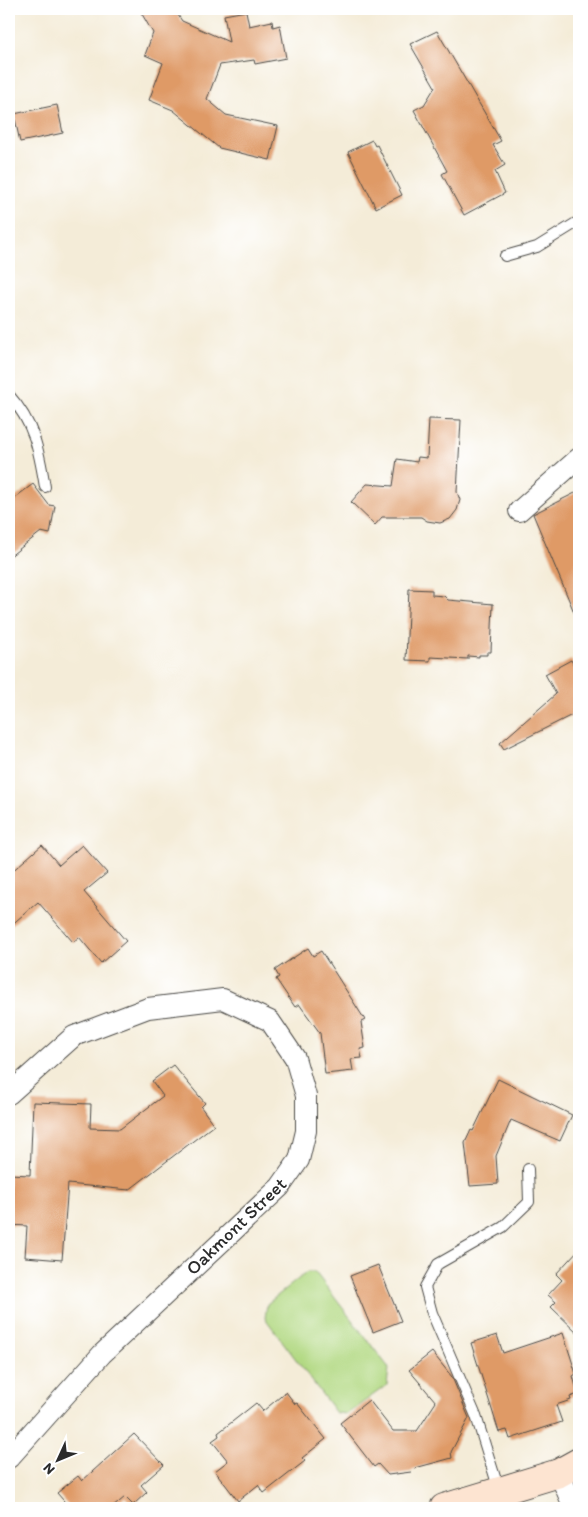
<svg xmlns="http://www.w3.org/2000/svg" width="588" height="1517" font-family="Itim,sans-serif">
<rect width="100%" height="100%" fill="#fff"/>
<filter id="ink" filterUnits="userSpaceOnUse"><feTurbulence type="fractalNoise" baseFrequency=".02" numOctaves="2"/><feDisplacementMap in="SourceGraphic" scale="10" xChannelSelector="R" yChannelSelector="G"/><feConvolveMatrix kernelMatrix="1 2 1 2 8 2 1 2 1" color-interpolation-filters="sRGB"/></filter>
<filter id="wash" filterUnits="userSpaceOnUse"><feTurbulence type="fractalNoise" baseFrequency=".0096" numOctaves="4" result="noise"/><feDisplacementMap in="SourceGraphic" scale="20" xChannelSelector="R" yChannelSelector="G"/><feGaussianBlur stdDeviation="1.12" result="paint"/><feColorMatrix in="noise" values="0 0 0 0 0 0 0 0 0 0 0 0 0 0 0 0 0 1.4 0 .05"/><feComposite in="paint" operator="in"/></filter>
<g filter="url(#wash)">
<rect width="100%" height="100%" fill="#f4ecd8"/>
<polygon fill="#b2d983" stroke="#6e8257" points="307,1272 315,1272 389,1368 387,1385 347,1414 336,1413 265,1318 267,1304"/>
<g id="blocks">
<g fill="#df9a66">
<polygon points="139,9 174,9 182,21 229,42 224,15 246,11 249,26 272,21 273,27 280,25 286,58 255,64 254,60 220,65 207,99 226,115 278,126 270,160 219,148 173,110 149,100 163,63 145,55 153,33"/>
<polygon points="437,31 501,141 493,145 505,165 495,171 505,193 464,215 442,174 447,171 414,110 424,105 435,87 410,44"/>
<polygon points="57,105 63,133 20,142 14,114"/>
<polygon points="372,140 375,146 377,145 402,195 376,208 348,152"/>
<polygon points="429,419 461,420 457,492 460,500 457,510 450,519 440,523 427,521 421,517 382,517 375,525 351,502 367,484 393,486 397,459 417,462 418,457 427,458"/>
<polygon points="33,484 49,505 55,506 50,534 41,532 9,557 9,502"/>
<polygon points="579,491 579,624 533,514"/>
<polygon points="409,589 432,590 432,595 444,596 448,600 493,604 491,652 487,652 487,655 479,655 479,657 468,656 468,659 430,657 430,661 406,660"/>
<polygon points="571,660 579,674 579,714 572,715 504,749 500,743 556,694 545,674"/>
<polygon points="42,845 59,865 82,845 107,873 84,892 126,941 101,963 79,937 73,942 38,902 9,927 9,874"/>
<polygon points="308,948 313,956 321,951 365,1020 361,1022 365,1048 360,1049 362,1058 351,1059 353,1071 325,1074 320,1033 299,1004 295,1007 276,979 279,977 275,970"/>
<polygon points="173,1065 205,1103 201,1107 214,1125 129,1190 68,1184 62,1260 25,1257 27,1226 9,1225 9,1174 30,1175 33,1102 91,1104 90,1128 120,1129 163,1096 152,1081"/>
<polygon points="498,1079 572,1115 560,1141 511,1120 496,1156 498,1184 470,1186 465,1143 471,1130 473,1131"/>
<polygon points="579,1249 579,1334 551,1307 556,1302 548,1295 562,1280 556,1274"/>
<polygon points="378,1265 401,1321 373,1332 350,1276"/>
<polygon points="563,1333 576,1374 573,1376 578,1394 570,1397 571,1400 556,1405 562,1422 510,1439 507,1430 499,1432 471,1343 497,1335 503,1353"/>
<polygon points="432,1352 452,1377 469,1418 451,1452 452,1458 415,1468 411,1472 388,1475 378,1464 374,1467 340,1423 369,1400 393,1431 417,1431 436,1402 409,1370"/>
<polygon points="286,1392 295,1404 297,1403 326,1439 302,1458 305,1461 264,1493 258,1485 238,1501 215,1471 228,1461 212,1441 219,1436 218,1433 256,1403 263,1411"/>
<polygon points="134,1434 164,1465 141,1485 147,1492 133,1505 125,1497 112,1508 70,1508 57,1493 78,1476 82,1481"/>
</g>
</g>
</g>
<g filter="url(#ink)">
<use href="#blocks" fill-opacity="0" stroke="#494845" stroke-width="1"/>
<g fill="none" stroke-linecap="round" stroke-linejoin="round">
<defs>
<g id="lane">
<polyline points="505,256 537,247 579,221"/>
<path d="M9,395C34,423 39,450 45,487"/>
<polyline points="499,1490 476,1416 432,1313 425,1287 438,1264 503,1227 529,1202 528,1169"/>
</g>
<g id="street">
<polyline points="519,511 579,458"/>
<polyline points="9,1094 74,1036 148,1008 223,999 270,1021 295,1058 306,1096 306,1131 299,1160 280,1187 102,1354 9,1458"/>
<polyline points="559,1473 574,1508"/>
</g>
<polyline id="secondary" points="444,1508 559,1473 579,1462"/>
</defs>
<use href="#lane" stroke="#494845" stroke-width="12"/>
<use href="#street" stroke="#494845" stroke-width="22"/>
<use href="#secondary" stroke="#494845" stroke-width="30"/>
<use href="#lane" stroke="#fff" stroke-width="10"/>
<use href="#street" stroke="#fff" stroke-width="20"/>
<use href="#secondary" stroke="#fde4d1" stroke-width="28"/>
</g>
</g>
<g text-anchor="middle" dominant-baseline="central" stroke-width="4" stroke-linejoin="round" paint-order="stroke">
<g font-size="19" fill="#2b2b2b" stroke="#fff">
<text transform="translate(236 1226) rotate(-44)">Oakmont Street</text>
</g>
</g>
<rect width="588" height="1517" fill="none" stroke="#fff" stroke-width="30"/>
<g transform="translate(58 1460) rotate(226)" stroke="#ffffff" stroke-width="4" paint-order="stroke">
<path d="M0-4L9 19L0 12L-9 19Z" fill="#2b2b2b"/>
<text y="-8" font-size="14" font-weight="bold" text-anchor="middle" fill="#2b2b2b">N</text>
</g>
</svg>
